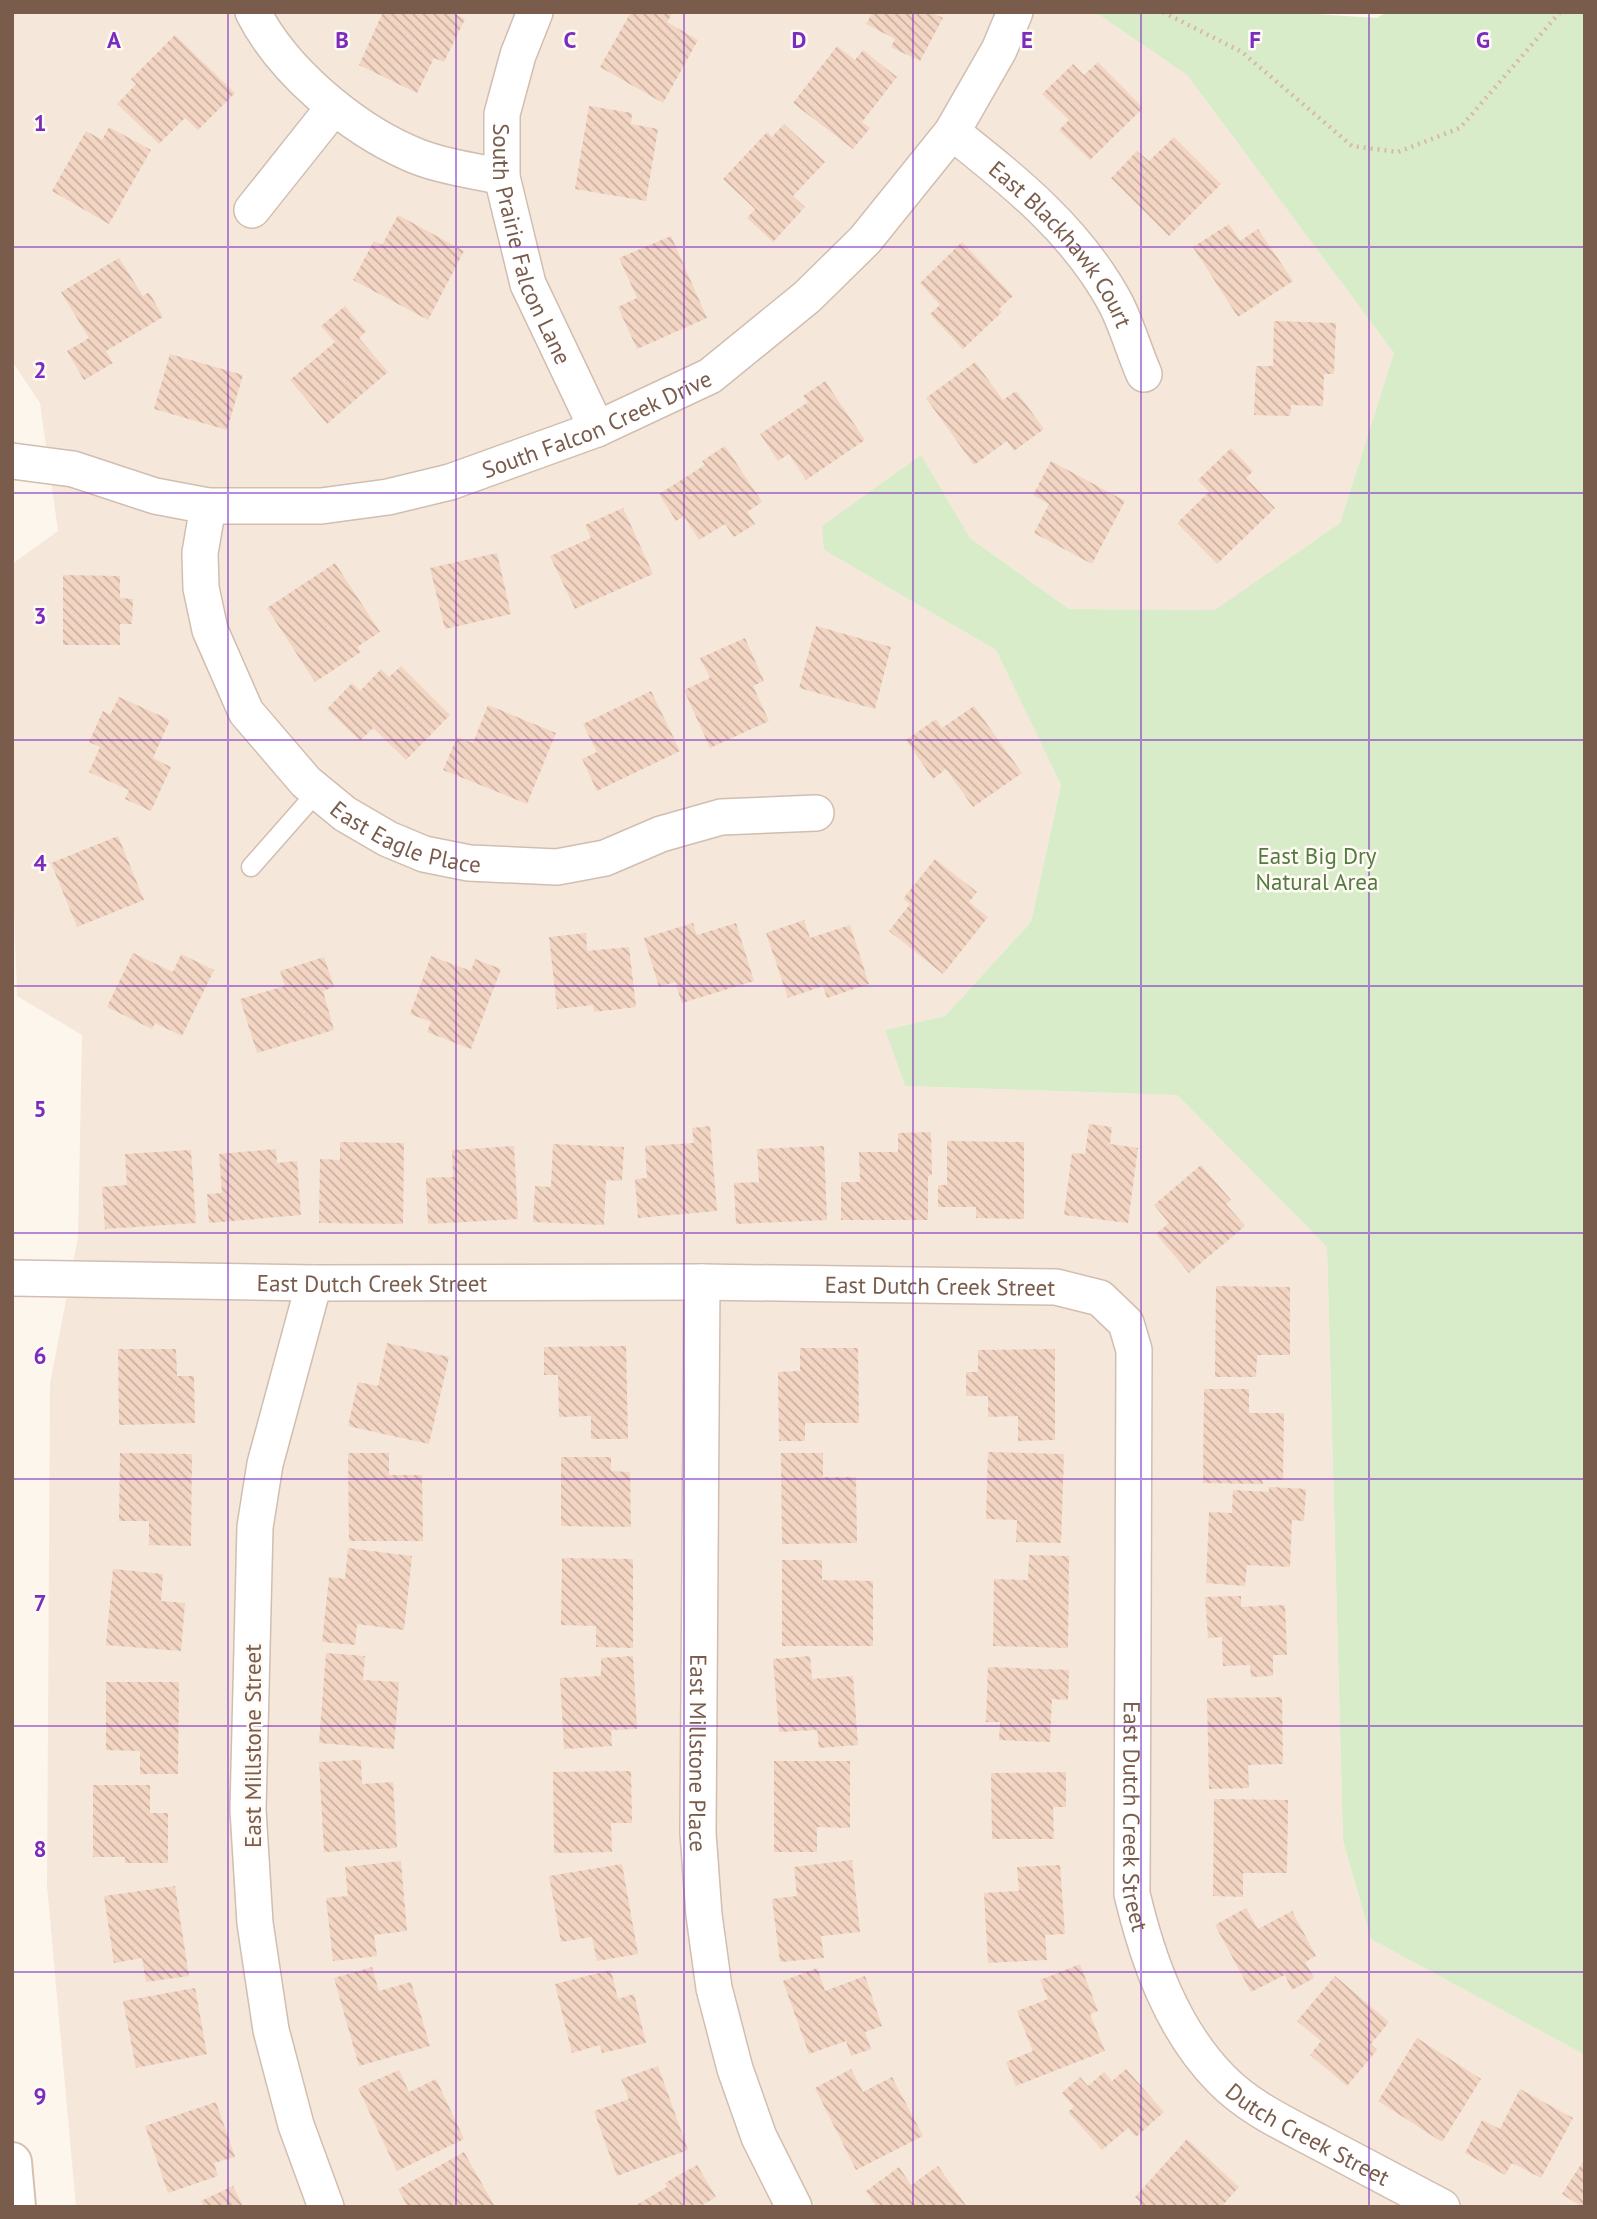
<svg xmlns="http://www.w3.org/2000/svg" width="1597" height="2219" font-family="'PT Sans',sans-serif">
<defs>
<pattern id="building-back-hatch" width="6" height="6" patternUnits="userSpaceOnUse" patternTransform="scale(1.75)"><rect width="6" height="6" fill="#f3d5c3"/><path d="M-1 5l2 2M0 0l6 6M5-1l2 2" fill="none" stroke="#cab0a1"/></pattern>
</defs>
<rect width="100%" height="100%" fill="#fdf6ec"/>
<polygon fill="#f5e8da" points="12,12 1095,12 1187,75 1394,353 1340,523 1216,610 1069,609 970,538 921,456 824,550 996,650 1061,785 1031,922 945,1016 885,1030 905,1086 1177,1095 1327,1247 1343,1841 1371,1939 1585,2055 1585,2207 76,2207 47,1886 50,1384 78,1237 82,1035 17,996 12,855 12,564 58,531 40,403 12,361"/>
<polygon fill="#d8ecc9" points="1095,12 1283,12 1377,18 1387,12 1585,12 1585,2055 1371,1939 1343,1841 1327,1247 1177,1095 905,1086 885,1030 945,1016 1031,922 1061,785 996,650 824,550 822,526 921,455 970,538 1069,609 1215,610 1340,523 1394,353 1187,75"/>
<g fill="url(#building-back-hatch)">
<polygon points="383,12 450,12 465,19 444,62 434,58 417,93 359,65"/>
<polygon points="631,12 673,12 667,22 698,40 663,103 600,67"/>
<polygon points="873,12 931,12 943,18 920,61 891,47 895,39 866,24"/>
<polygon points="175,35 235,93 198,130 185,118 159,144 117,104 136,84 131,79"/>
<polygon points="837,46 855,60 863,50 897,77 862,122 870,128 853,149 793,103"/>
<polygon points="1098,62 1143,108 1090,160 1059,130 1069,120 1042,94 1073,64 1084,75"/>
<polygon points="589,106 632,113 631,124 658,129 646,201 575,189"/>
<polygon points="784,124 825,162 793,196 805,207 773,242 747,218 755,209 723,179 767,132 772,137"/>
<polygon points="109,127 151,150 109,224 52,191 86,131 102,140"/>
<polygon points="1174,137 1221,184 1169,236 1111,178 1137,151 1149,161"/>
<polygon points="398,215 464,251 428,320 353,280 374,241 382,245"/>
<polygon points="1229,224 1240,241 1258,229 1293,281 1238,317 1193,247"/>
<polygon points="671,236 707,318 637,349 618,307 637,298 619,258"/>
<polygon points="962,242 1013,296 999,309 1002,312 963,349 930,314 940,305 920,283"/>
<polygon points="119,258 143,296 149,292 163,317 106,351 113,363 84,380 67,351 89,338 61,292"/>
<polygon points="345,306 366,331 359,338 388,372 327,424 290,380 335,342 321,326"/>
<polygon points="1274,321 1336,323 1334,374 1324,374 1323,406 1291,405 1290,416 1254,415 1256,366 1273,366"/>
<polygon points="170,354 243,375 227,430 154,409"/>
<polygon points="975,362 1003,400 1016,391 1044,429 1014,451 1007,441 974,465 926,398"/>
<polygon points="825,381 865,440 806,480 789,454 778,461 760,434 808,402 803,396"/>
<polygon points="725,446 762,502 747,512 755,524 734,537 725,524 699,540 684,516 676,521 659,494 705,465 702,461"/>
<polygon points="1231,448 1253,471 1246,478 1275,508 1217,564 1177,523 1209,492 1198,480"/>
<polygon points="1051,461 1125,501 1092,564 1034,533 1049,504 1033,495"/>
<polygon points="623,508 653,574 575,609 550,556 591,538 585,525"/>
<polygon points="497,553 511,614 445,629 430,568"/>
<polygon points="335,563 380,632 357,647 361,652 315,682 267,608"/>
<polygon points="63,575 120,576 120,598 133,599 132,624 120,624 120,645 63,645"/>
<polygon points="816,626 891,647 875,709 799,688"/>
<polygon points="745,638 764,681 753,686 769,721 710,748 684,690 710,678 700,658"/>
<polygon points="401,666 450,715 406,760 373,728 360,741 327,709 352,683 360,691 381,669 389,677"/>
<polygon points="651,691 680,751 597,791 582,759 597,752 583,724"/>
<polygon points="119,697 170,720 153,758 171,767 151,811 125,799 129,790 89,772 100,747 89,742 103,711 110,715"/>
<polygon points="488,705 556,733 527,804 443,770 457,737 473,743"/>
<polygon points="974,706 1022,773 973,807 946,769 933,779 906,740 936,719 942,728"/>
<polygon points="118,836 144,900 77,927 51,863"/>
<polygon points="935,859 977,892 969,902 988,917 943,974 889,931 910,904 903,899"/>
<polygon points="804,920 810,938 850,925 869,984 827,998 823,986 788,998 766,933"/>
<polygon points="693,923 697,935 736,923 754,981 682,1003 675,982 659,987 644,938"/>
<polygon points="586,933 587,951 629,947 636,1007 594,1012 593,1005 557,1009 549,937"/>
<polygon points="133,953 173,972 181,954 214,970 182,1036 155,1023 152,1029 107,1007"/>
<polygon points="431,956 471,971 475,959 501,969 471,1049 427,1032 431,1022 410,1014"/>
<polygon points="324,957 334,987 323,991 334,1030 257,1053 240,999 285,986 280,971"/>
<polygon points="1089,1124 1112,1127 1110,1144 1138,1148 1128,1223 1064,1215 1072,1153 1085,1154"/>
<polygon points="710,1126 717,1211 638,1218 635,1179 647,1178 645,1146 694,1143 692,1128"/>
<polygon points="931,1132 932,1175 928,1176 928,1220 841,1220 841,1182 860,1182 859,1152 898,1152 898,1133"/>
<polygon points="947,1141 1024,1142 1024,1219 976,1218 976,1207 938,1207 938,1185 947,1185"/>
<polygon points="340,1142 404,1143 403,1224 319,1223 320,1159 340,1160"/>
<polygon points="553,1144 624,1147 622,1181 606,1180 604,1225 533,1222 535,1186 551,1187"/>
<polygon points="514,1146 518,1219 428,1224 426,1178 453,1177 452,1150"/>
<polygon points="824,1146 827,1220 736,1224 734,1183 759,1182 757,1149"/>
<polygon points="276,1149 277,1163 297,1161 301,1215 209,1223 207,1194 222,1193 219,1154"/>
<polygon points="191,1150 196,1223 105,1229 102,1187 127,1185 125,1154"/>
<polygon points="1201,1165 1231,1200 1226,1204 1245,1226 1189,1273 1156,1234 1169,1223 1154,1205"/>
<polygon points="1216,1286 1290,1287 1290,1355 1257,1355 1256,1377 1215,1377"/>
<polygon points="387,1343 449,1357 429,1444 348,1426 358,1382 378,1386"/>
<polygon points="626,1346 628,1439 591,1439 591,1416 559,1417 558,1375 544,1375 544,1347"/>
<polygon points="800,1348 858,1348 859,1423 805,1423 805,1441 779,1441 778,1372 800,1371"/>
<polygon points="118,1349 176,1349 177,1376 194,1376 195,1423 119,1425"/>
<polygon points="1055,1349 1055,1440 1018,1441 1018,1416 988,1417 988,1396 966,1396 966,1372 978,1372 978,1350"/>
<polygon points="1204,1389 1249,1389 1249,1413 1284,1413 1283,1480 1262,1479 1263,1484 1203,1483"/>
<polygon points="988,1452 1064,1454 1061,1543 1016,1542 1017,1520 986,1519"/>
<polygon points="120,1453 192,1454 191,1546 149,1545 149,1521 119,1521"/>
<polygon points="348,1453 389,1453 389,1475 422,1475 423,1541 349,1541"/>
<polygon points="781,1453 823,1453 823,1477 856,1477 857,1543 782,1544"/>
<polygon points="561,1457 611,1457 611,1471 630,1472 631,1527 561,1526"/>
<polygon points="1269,1487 1306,1489 1304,1521 1292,1520 1290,1567 1247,1565 1245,1586 1206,1583 1209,1512 1232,1513 1233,1490 1269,1492"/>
<polygon points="348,1548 412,1556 404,1630 357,1624 355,1645 322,1642 329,1577 345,1579"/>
<polygon points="1029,1555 1069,1556 1068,1648 993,1646 994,1579 1028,1580"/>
<polygon points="562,1558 633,1559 633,1648 596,1647 596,1626 561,1625"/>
<polygon points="782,1560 822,1560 822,1580 873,1581 873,1646 782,1646"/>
<polygon points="113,1569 163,1574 161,1601 185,1603 181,1651 106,1645"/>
<polygon points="1241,1596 1241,1607 1285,1605 1287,1655 1273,1655 1273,1676 1251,1677 1250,1665 1223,1666 1222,1637 1208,1638 1205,1597"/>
<polygon points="326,1653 365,1656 363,1680 399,1682 394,1749 319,1743"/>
<polygon points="633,1656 637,1729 611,1730 612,1746 564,1749 560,1678 601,1676 601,1658"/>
<polygon points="810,1656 812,1679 853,1676 858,1745 819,1748 817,1730 779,1732 773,1659"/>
<polygon points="988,1667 1069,1670 1068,1700 1052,1699 1050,1742 999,1740 1000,1722 986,1722"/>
<polygon points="106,1682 179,1682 178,1774 140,1774 140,1751 106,1750"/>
<polygon points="1282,1697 1283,1764 1248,1765 1249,1788 1209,1789 1207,1698"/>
<polygon points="361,1760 362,1784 393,1782 397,1848 324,1852 319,1762"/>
<polygon points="774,1761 850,1761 850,1828 817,1827 817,1852 774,1852"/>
<polygon points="631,1771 632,1823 611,1823 612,1852 554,1853 553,1772"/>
<polygon points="1066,1772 1066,1807 1053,1807 1054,1839 992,1839 991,1773"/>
<polygon points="93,1785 150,1785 150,1813 168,1813 168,1863 125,1863 125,1857 93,1857"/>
<polygon points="1214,1799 1288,1800 1287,1873 1243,1873 1243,1897 1213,1896"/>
<polygon points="852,1860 860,1932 821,1936 824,1958 780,1962 772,1899 797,1896 794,1867"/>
<polygon points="401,1861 407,1931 374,1935 377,1956 333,1961 326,1898 348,1896 345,1867"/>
<polygon points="622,1864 638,1954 597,1961 592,1937 561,1942 549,1876"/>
<polygon points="1060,1865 1065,1934 1045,1935 1047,1960 988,1963 984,1893 1019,1891 1017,1867"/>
<polygon points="175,1886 189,1976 146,1982 142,1958 114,1963 104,1896"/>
<polygon points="1246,1908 1258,1929 1292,1911 1316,1956 1305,1962 1314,1978 1292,1990 1285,1975 1251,1992 1215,1925"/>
<polygon points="1080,1964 1098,2011 1090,2014 1105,2051 1016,2086 1006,2062 1033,2051 1017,2011 1048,1999 1040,1980"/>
<polygon points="372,1967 379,1991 411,1982 430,2046 359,2066 334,1978"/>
<polygon points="817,1968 825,1991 865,1976 882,2026 865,2032 871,2049 851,2056 846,2041 809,2054 783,1981"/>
<polygon points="611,1970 618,1999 634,1994 646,2043 602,2053 600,2045 572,2053 555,1984"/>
<polygon points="1335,1976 1389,2022 1371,2044 1377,2050 1347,2086 1310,2055 1321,2041 1297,2021"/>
<polygon points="195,1988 207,2054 136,2068 123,2001"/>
<polygon points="1417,2038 1481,2079 1442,2142 1378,2101"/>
<polygon points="658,2066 688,2150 617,2176 594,2111 629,2099 621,2079"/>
<polygon points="851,2069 863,2092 892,2077 923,2136 856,2170 815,2088"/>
<polygon points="1126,2069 1164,2112 1136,2137 1128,2128 1102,2150 1068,2112 1074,2107 1062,2093 1080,2077 1088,2086 1104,2072 1112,2081"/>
<polygon points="399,2070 409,2092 436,2079 464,2139 397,2171 358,2088"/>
<polygon points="1520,2089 1573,2118 1541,2178 1512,2163 1505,2175 1465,2153 1482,2120 1500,2129"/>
<polygon points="216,2102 235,2157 214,2163 218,2176 168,2193 145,2126"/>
<polygon points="1187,2139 1239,2187 1221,2207 1145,2207 1135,2197"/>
<polygon points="464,2152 495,2207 408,2207 398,2189"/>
<polygon points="1585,2158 1585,2207 1582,2207 1562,2194"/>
<polygon points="697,2165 716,2197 699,2207 633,2207 667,2187 665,2183"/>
<polygon points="938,2166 967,2207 877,2207 866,2191 899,2167 911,2185"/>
<polygon points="233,2186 243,2207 204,2207 201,2201"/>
</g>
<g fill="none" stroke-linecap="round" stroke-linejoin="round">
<defs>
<polyline id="service" points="251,867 317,792"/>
<g id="minor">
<path d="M253,12C282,70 350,127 409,153C437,166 472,170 502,177"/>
<path id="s1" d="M535,12L518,55L502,114V177L528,284L597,429"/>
<path id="s2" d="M952,132C1015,182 1077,231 1116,304C1127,326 1134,351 1144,374"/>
<polyline points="252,210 334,107"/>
<path id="s3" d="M12,461L73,469L155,496L208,506H321L388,497L450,482L597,429L710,376L807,297L865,240L952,132L999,50L1015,12"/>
<path id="s4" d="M208,506L200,553L201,588L210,630L246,712L306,782L345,814L388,839L424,854L469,863L557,867L605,858L661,834L721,817L816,813"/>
<path id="s5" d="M12,1278L314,1283L702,1282L1056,1287L1100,1298L1126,1323L1134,1350L1132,1894C1148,1961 1172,2029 1221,2079C1248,2107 1285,2124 1319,2142C1360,2164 1401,2185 1442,2207"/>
<path id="s6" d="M702,1282L698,1833L704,1915L714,1988L735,2069L759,2137L794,2207"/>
<polyline points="314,1283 265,1464 255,1527 248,1810 255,1923 271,2030 296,2125 326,2207"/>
</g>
<polyline id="secondary" points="12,2162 16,2207"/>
</defs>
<use href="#service" stroke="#d1beb0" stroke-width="21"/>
<use href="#minor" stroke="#d1beb0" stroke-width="38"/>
<use href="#secondary" stroke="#d6c0b0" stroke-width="42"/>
<polyline stroke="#d9b8a5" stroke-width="4.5" stroke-dasharray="2 5" stroke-linecap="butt" points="1163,12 1242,52 1352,146 1398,152 1460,128 1560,12"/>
<use href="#service" stroke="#fff" stroke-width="18"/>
<use href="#minor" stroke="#fff" stroke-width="35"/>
<use href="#secondary" stroke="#fff" stroke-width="38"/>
</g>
<path fill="none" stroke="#7b2cbf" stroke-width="2" stroke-opacity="0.55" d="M228,12V2207M456,12V2207M684,12V2207M913,12V2207M1141,12V2207M1369,12V2207M12,247H1585M12,493H1585M12,740H1585M12,986H1585M12,1233H1585M12,1479H1585M12,1726H1585M12,1972H1585"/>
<g text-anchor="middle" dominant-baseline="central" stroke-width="5" stroke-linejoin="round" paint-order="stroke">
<g font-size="23" fill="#7a5c4d" stroke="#fffaf3">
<text stroke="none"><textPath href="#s1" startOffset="242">South Prairie Falcon Lane</textPath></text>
<text stroke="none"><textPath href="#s2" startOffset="158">East Blackhawk Court</textPath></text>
<text stroke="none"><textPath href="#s3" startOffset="604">South Falcon Creek Drive</textPath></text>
<text stroke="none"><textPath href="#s4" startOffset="424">East Eagle Place</textPath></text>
<text stroke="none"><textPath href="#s5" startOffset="360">East Dutch Creek Street</textPath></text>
<text stroke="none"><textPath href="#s5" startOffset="928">East Dutch Creek Street</textPath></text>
<text transform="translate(252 1746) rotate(-90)">East Millstone Street</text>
<text stroke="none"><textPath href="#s6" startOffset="471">East Millstone Place</textPath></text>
<text stroke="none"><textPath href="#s5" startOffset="1620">East Dutch Creek Street</textPath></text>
<text stroke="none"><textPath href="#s5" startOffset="2009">Dutch Creek Street</textPath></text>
</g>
<g font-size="23" fill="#537a41" stroke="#fffaf3">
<text x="1317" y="855">East Big Dry<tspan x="1317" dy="26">Natural Area</tspan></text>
</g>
</g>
<g font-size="23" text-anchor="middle" font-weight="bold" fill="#7b2cbf" stroke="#fffaf3" stroke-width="5" stroke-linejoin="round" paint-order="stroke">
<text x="114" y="48">A</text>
<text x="342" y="48">B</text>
<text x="570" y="48">C</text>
<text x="799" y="48">D</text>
<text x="1027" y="48">E</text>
<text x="1255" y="48">F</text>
<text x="1483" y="48">G</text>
<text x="40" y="131">1</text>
<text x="40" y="378">2</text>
<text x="40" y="624">3</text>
<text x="40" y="871">4</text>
<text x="40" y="1117">5</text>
<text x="40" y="1364">6</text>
<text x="40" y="1611">7</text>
<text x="40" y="1857">8</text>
<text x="40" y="2104">9</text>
</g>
<rect width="1597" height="2219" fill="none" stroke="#7a5c4d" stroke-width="28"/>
</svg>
